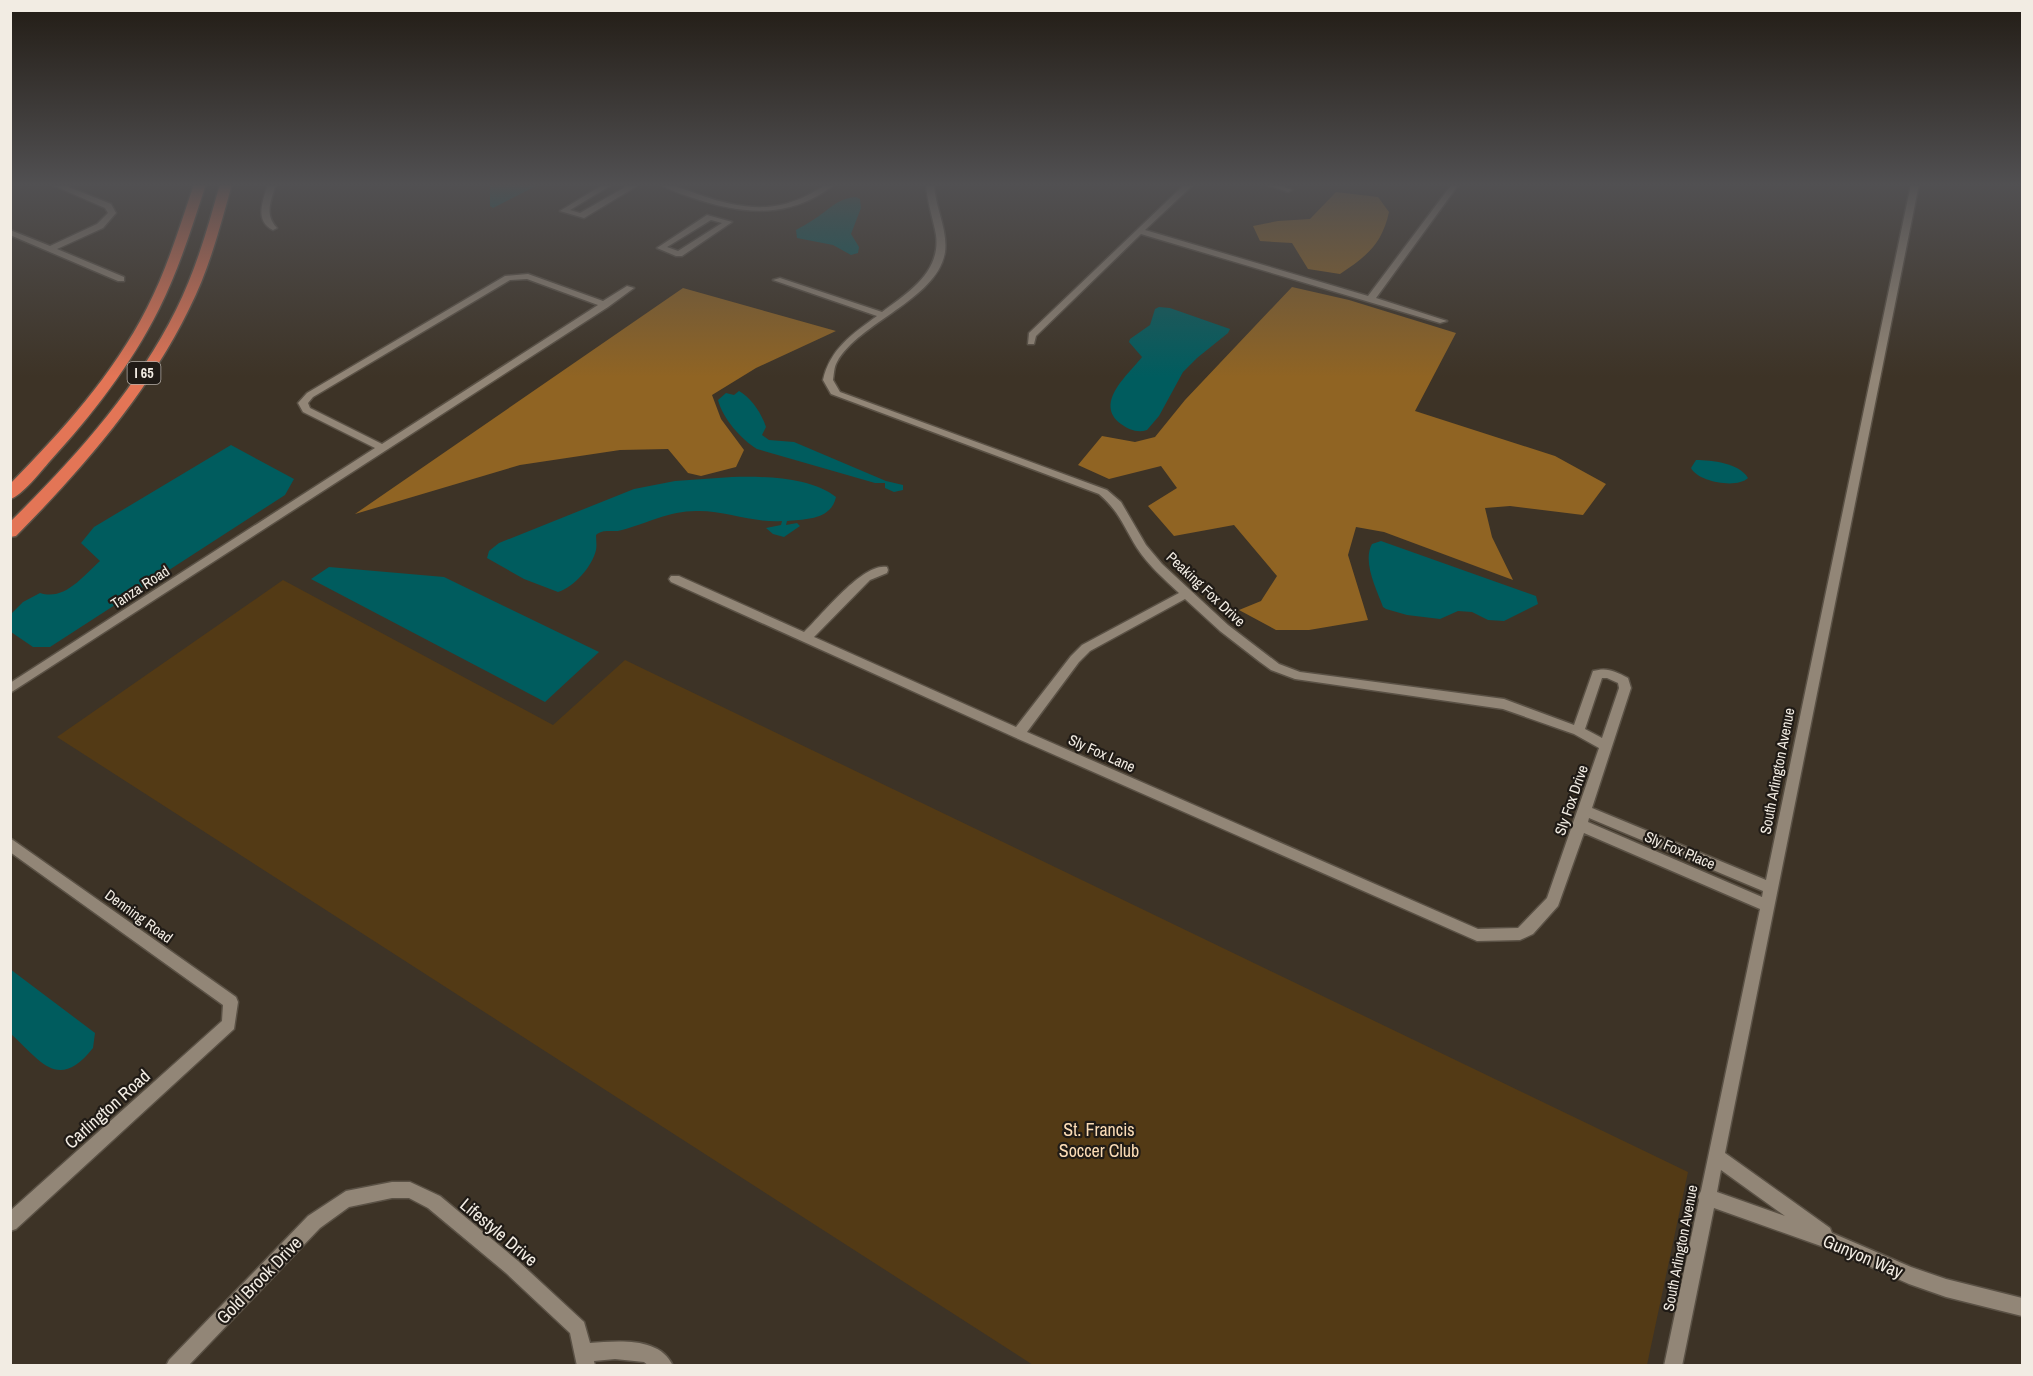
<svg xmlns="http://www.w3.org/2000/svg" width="2033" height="1376" font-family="'Archivo Narrow',sans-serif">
<rect width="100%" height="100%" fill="#3d3326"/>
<polygon fill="#533a15" points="283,580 553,725 625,660 1688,1172 1647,1365 1033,1365 57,737"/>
<g fill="#906423">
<path d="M1336,192L1378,197L1389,212C1382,244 1367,256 1340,274L1308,269L1292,243L1260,241L1253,226L1278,221L1310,219Z"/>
<polygon points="1292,287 1349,300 1456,333 1415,411 1555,456 1606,484 1583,515 1510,506 1485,508 1492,537 1513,580 1384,532 1356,527 1348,555 1368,620 1309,630 1276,630 1239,610 1261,601 1277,576 1234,525 1174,536 1148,506 1177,488 1161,466 1109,479 1078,465 1102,436 1135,442 1155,437 1185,400"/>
<polygon points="683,288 836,331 756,368 712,395 721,419 744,450 736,467 701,476 688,473 668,449 620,450 520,465 355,514"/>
</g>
<g fill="#005c5e">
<polygon points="490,184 540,184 493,208 490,206"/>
<path d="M856,197L860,199L861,208L851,234L859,247L858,253L851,255L833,245L797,238L796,230C801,227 807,224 813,220C828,211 837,198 856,197Z"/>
<path d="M1159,307L1170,308L1230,329L1228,333L1197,358L1183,372L1159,416L1147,430C1138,433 1129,430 1121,424C1093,403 1129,374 1142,357L1129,342L1130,339L1150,325L1155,309Z"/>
<path d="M739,391C751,398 761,412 766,427L762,435L769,440L794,442L886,481L903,485V490L894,492L885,488V483H875L757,449C741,439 723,419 718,400L726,393L734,395Z"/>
<path d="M231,445L294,479L285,495L50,647H33L11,632V614L23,602L40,593C65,601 83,576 100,561L81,543L94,527Z"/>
<path d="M1696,460C1712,460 1739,463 1748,478C1737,489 1698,482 1691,468Z"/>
<path d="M732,477C763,476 811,477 836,497C831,520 806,519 787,521L786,525L797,523L800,526L784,537L773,534L766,528L781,525L782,521C753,523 727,511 699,511C671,510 648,523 622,530C612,533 604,528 596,535C596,540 597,545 596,550C592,567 574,587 558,592L524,579L487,558L489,551L499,543L634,489L675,481Z"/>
<path d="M1381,541L1536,596L1538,604L1504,621L1488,620L1472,612L1458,611L1440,619L1407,615L1386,609L1383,607C1377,590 1362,562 1372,544Z"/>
<polygon points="329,567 444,577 599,652 545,702 311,579"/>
<path d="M10,969L95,1033L93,1048C58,1092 41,1061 11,1034Z"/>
</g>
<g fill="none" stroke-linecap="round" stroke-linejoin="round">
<defs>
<g id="minor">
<polygon points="50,184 61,184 111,204 116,213 103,228 57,249 124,277 124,281 118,281 10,235 10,230 50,246 97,224 108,213 105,208"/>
<path d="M268,184H276C271,201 264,214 277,228L273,230C254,221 263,200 268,184Z"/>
<polygon points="604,184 613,184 570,210 580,213 627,186 625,184 637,186 584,218 560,211"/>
<path d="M659,184C674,184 688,191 703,196C723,203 745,208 766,207C780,206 794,202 806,196C817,191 823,184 835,184C791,219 744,215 693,198C682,194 669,190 659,184Z"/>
<path d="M926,184H934C935,207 948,230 945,252C938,299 859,322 837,362C834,367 834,374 833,380L840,392L1107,490L1121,502L1146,545L1162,564L1228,625L1279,664L1300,672L1504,699L1574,725L1593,671C1607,667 1615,671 1628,678L1631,688L1592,808L1766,880L1911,184H1919L1725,1153L1830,1228L1832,1233L1911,1267L1946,1279L2022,1298V1316L1946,1297L1909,1284L1835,1251L1714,1208L1682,1366H1664L1699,1200L1698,1197L1701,1191L1760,909L1584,833L1558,906L1533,934L1520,940L1477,941L1014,737L671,582L669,579L671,576H679L804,632C821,616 863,562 887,567L888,570L887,573L870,580L814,637L1016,727L1071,656L1082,645L1179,593C1164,579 1148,565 1137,548C1124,527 1119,511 1099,494L831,394L823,380C830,349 852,334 877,316L773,280L780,278L882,312C908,293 941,272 936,235C933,218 927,202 926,184ZM1185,599L1220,631L1260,662L1271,670L1295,679L1503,709L1574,734L1599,748L1547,898L1518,928L1478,929L1027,732L1079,662L1090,651ZM1602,678H1607L1618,683L1619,688L1602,738L1585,729ZM1589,818L1763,891L1762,897L1588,822ZM1721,1170L1785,1216L1717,1192Z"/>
<polygon points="1185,184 1194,184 1145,230 1368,296 1452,184 1459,184 1376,298 1447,321 1440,323 1141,234 1036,336 1034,344 1028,344 1029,333"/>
<polygon points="1264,184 1277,184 1292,190 1288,192"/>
<path d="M707,215L732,222L682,256H676L657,248ZM711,220L722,223L678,251L667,247Z"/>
<path d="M528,274L603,301L627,286L634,288L608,307L10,693V683L375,448L303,412L298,403L307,393L505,276ZM527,279L598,305L382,444L310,408L308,403L313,397L510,280Z"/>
<polygon points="10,838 236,997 238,1002 234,1029 16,1229 10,1231 10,1211 222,1021 223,1005 10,852"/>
<path d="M392,1182H410L440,1196L518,1261L584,1322L590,1343C616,1341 660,1336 673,1366H649L644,1362L615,1359L594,1361L595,1366H577L570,1333L506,1273L428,1208L409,1198H392L349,1207L320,1228L188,1366H166L169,1360L308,1216L346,1191Z"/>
</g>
<g id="highway">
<path d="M194,184H206C192,227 179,269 159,309C131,365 92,415 50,461C41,471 22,496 10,499V484C62,431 113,375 147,308C167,269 180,226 194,184Z"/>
<path d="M220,184H232C220,227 209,270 189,309C147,395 82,469 16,536L10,537V522C74,459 136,390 176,310C196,270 208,227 220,184Z"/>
</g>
</defs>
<use href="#minor" stroke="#5a5145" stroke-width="3"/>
<use href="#highway" stroke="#5a5145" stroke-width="3"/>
<use href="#minor" fill="#928677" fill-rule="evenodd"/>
<use href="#highway" fill="#e37556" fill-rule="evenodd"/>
</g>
<linearGradient id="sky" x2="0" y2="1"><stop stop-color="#221c15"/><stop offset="0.49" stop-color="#515052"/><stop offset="1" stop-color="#515052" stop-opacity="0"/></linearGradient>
<rect width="2033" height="377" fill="url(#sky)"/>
<g text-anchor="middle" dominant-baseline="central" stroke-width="4.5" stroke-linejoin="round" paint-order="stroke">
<rect fill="#201b16" stroke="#b3ada6" stroke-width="1.5" x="127.5" y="362" width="33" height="22" rx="4.5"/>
<g font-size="14" font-weight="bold" fill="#f2ece3">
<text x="144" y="373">I 65</text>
</g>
<g font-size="15" fill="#f2ece3" stroke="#201b16">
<text transform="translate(140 587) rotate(-33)">Tanza Road</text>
<text transform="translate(1206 589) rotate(43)">Peaking Fox Drive</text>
<text transform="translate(1102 753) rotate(24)">Sly Fox Lane</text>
<text transform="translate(1777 771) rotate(-79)">South Arlington Avenue</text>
<text transform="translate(1571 800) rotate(-71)">Sly Fox Drive</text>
<text transform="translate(1680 850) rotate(23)">Sly Fox Place</text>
<text transform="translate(139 916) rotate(36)">Denning Road</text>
<text transform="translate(1680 1248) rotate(-79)">South Arlington Avenue</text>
</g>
<g font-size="18" fill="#f2ece3" stroke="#201b16">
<text transform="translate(107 1109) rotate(-42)">Carlington Road</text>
<text transform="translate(499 1232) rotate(40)">Lifestyle Drive</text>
<text transform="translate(1863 1256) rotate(23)">Gunyon Way</text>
<text transform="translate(259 1280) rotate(-46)">Gold Brook Drive</text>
</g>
<g font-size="18" fill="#fbdcb6" stroke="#201b16">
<text x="1099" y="1129">St. Francis<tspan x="1099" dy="21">Soccer Club</tspan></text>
</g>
</g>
<rect width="2033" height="1376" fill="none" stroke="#f2ece3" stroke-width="24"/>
</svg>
